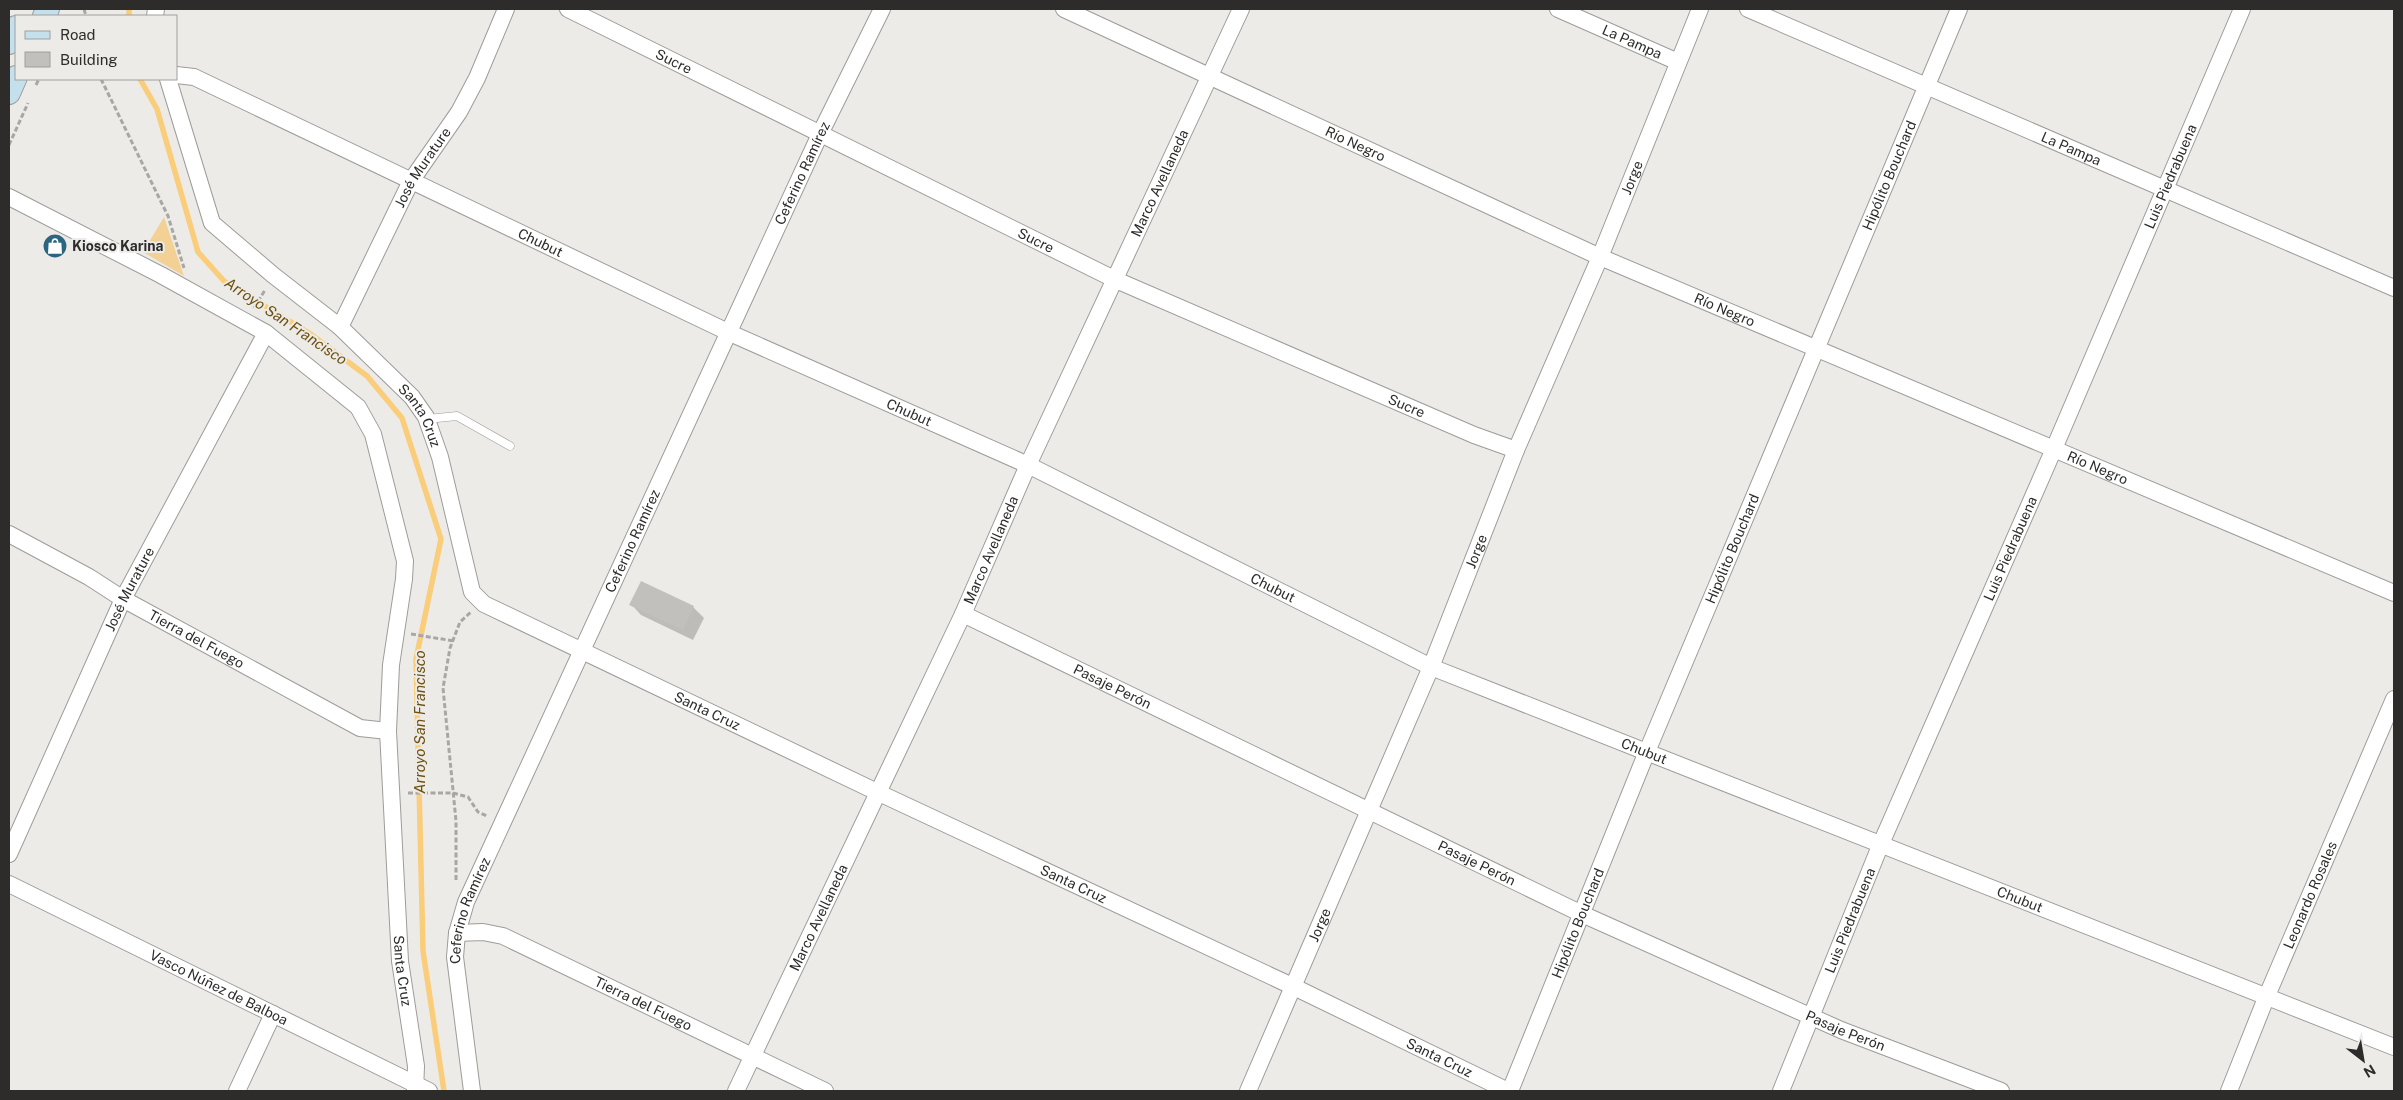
<svg xmlns="http://www.w3.org/2000/svg" width="2403" height="1100" font-family="'Public Sans',sans-serif">
<rect width="100%" height="100%" fill="#edebe8"/>
<polygon fill="#f3d194" points="164,217 184,276 143,252"/>
<polygon fill="#0003" points="631,604 693,607 704,618 693,640 641,615"/>
<g fill="none" stroke-linecap="round" stroke-linejoin="round">
<g stroke="#f9cd7a" stroke-width="5.5">
<polyline points="129,16 129,9"/>
<polyline points="140,79 157,109 198,252 224,281 309,333 367,376 402,418 441,539 416,659 423,951 444,1091"/>
</g>
</g>
<polygon fill="#c2c0bd" points="641,581 694,606 683,630 629,605"/>
<g fill="none" stroke-linecap="round" stroke-linejoin="round">
<defs>
<polyline id="lane" points="427,419 457,416 510,446"/>
<g id="street">
<path id="s1" d="M568,9L1116,280L1474,435L1516,450"/>
<path id="s2" d="M1064,9L1600,257L2394,593"/>
<path id="s3" d="M1558,9L1678,62"/>
<path id="s4" d="M1748,9L2394,288"/>
<polyline points="155,16 156,9"/>
<path id="s5" d="M176,75L194,77L730,333L1028,465L1431,667L2394,1047"/>
<path id="s6" d="M168,79L212,223L273,275L340,327L412,397L426,417L440,457L472,592L484,604L877,792L1292,986L1508,1091"/>
<path id="s7" d="M9,197L161,275L266,333L358,407L373,434L405,561L404,579L391,665L388,731L400,961L416,1066L415,1091"/>
<path id="s8" d="M340,327L411,181L459,112L477,78L506,9"/>
<path id="s9" d="M9,534L89,577L123,599L360,728L388,731"/>
<path id="s10" d="M963,614L1582,914L1841,1030L2001,1091"/>
<path id="s11" d="M9,854L123,599L266,333"/>
<path id="s12" d="M9,884L429,1091"/>
<path id="s13" d="M457,933L483,932L503,936L825,1091"/>
<polyline points="237,1091 273,1014"/>
<path id="s14" d="M472,1091L455,957L457,933L466,902L821,132L882,9"/>
<path id="s15" d="M736,1091L963,614L1028,465L1241,9"/>
<path id="s16" d="M1248,1091L1431,667L1516,450L1600,257L1700,9"/>
<path id="s17" d="M1510,1091L1646,754L1959,9"/>
<path id="s18" d="M1781,1091L1880,846L2053,451L2242,9"/>
<path id="s19" d="M2229,1091L2266,998L2394,699"/>
</g>
<g id="secondary">
<polyline points="44,16 48,9"/>
<polyline points="9,43 16,27"/>
<polyline points="9,93 16,77"/>
</g>
</defs>
<use href="#lane" stroke="#9e9c99" stroke-width="9"/>
<use href="#street" stroke="#9e9c99" stroke-width="18"/>
<use href="#secondary" stroke="#9e9c99" stroke-width="24"/>
<g stroke="#a9a7a5" stroke-width="3" stroke-dasharray="5 2.5" stroke-linecap="butt">
<polyline points="84,9 86,16"/>
<polyline points="101,79 168,216 184,268"/>
<polyline points="36,85 39,79"/>
<polyline points="9,145 28,103"/>
<polyline points="254,308 265,290"/>
<polyline points="411,634 454,641"/>
<polyline points="408,793 453,793 468,797 478,812 487,816"/>
<polyline points="456,880 456,821 443,688 450,648 460,622 471,612"/>
</g>
<use href="#lane" stroke="#fff" stroke-width="8"/>
<use href="#street" stroke="#fff" stroke-width="16"/>
<use href="#secondary" stroke="#c4e0ec" stroke-width="22"/>
</g>
<defs>
<symbol id="shop-disc" viewBox="-11 -11 22 22"><circle r="9.5" fill="#2c657f" stroke="#edebe8"/><path d="M-5-2.5h2.3a2.7 3.5 0 0 1 5.4 0H5L5.5 6h-11ZM-1.5-2.5h3a1.5 2.3 0 0 0-3 0Z" fill="#fff"/></symbol>
</defs>
<g fill-rule="evenodd">
<use href="#shop-disc" x="41" y="232" width="28" height="28"/>
</g>
<g text-anchor="middle" dominant-baseline="central" stroke-width="4" stroke-linejoin="round" paint-order="stroke">
<g font-size="14" fill="#2d2c2b" stroke="#edebe8">
<text stroke="none"><textPath href="#s3" startOffset="81">La Pampa</textPath></text>
<text stroke="none"><textPath href="#s1" startOffset="118">Sucre</textPath></text>
<text stroke="none"><textPath href="#s2" startOffset="321">Río Negro</textPath></text>
<text stroke="none"><textPath href="#s4" startOffset="352">La Pampa</textPath></text>
<text stroke="none"><textPath href="#s8" startOffset="180">José Murature</textPath></text>
<text stroke="none"><textPath href="#s14" startOffset="994">Ceferino Ramírez</textPath></text>
<text stroke="none"><textPath href="#s17" startOffset="991">Hipólito Bouchard</textPath></text>
<text stroke="none"><textPath href="#s16" startOffset="991">Jorge</textPath></text>
<text stroke="none"><textPath href="#s18" startOffset="994">Luis Piedrabuena</textPath></text>
<text stroke="none"><textPath href="#s15" startOffset="1002">Marco Avellaneda</textPath></text>
<text stroke="none"><textPath href="#s1" startOffset="522">Sucre</textPath></text>
<text stroke="none"><textPath href="#s5" startOffset="402">Chubut</textPath></text>
<text stroke="none"><textPath href="#s2" startOffset="726">Río Negro</textPath></text>
<text stroke="none"><textPath href="#s1" startOffset="928">Sucre</textPath></text>
<text stroke="none"><textPath href="#s5" startOffset="808">Chubut</textPath></text>
<text stroke="none"><textPath href="#s6" startOffset="436">Santa Cruz</textPath></text>
<text stroke="none"><textPath href="#s2" startOffset="1131">Río Negro</textPath></text>
<text stroke="none"><textPath href="#s14" startOffset="589">Ceferino Ramírez</textPath></text>
<text stroke="none"><textPath href="#s17" startOffset="586">Hipólito Bouchard</textPath></text>
<text stroke="none"><textPath href="#s18" startOffset="589">Luis Piedrabuena</textPath></text>
<text stroke="none"><textPath href="#s15" startOffset="598">Marco Avellaneda</textPath></text>
<text stroke="none"><textPath href="#s16" startOffset="586">Jorge</textPath></text>
<text stroke="none"><textPath href="#s5" startOffset="1212">Chubut</textPath></text>
<text stroke="none"><textPath href="#s11" startOffset="291">José Murature</textPath></text>
<text stroke="none"><textPath href="#s9" startOffset="215">Tierra del Fuego</textPath></text>
<text stroke="none"><textPath href="#s10" startOffset="166">Pasaje Perón</textPath></text>
<text stroke="none"><textPath href="#s6" startOffset="886">Santa Cruz</textPath></text>
<text stroke="none"><textPath href="#s5" startOffset="1618">Chubut</textPath></text>
<text stroke="none"><textPath href="#s10" startOffset="571">Pasaje Perón</textPath></text>
<text stroke="none"><textPath href="#s6" startOffset="1291">Santa Cruz</textPath></text>
<text stroke="none"><textPath href="#s19" startOffset="212">Leonardo Rosales</textPath></text>
<text stroke="none"><textPath href="#s5" startOffset="2022">Chubut</textPath></text>
<text stroke="none"><textPath href="#s14" startOffset="184">Ceferino Ramírez</textPath></text>
<text stroke="none"><textPath href="#s15" startOffset="192">Marco Avellaneda</textPath></text>
<text stroke="none"><textPath href="#s18" startOffset="184">Luis Piedrabuena</textPath></text>
<text stroke="none"><textPath href="#s16" startOffset="181">Jorge</textPath></text>
<text stroke="none"><textPath href="#s17" startOffset="181">Hipólito Bouchard</textPath></text>
<text stroke="none"><textPath href="#s7" startOffset="982">Santa Cruz</textPath></text>
<text stroke="none"><textPath href="#s12" startOffset="234">Vasco Núñez de Balboa</textPath></text>
<text stroke="none"><textPath href="#s13" startOffset="202">Tierra del Fuego</textPath></text>
<text stroke="none"><textPath href="#s10" startOffset="976">Pasaje Perón</textPath></text>
<text stroke="none"><textPath href="#s6" startOffset="1696">Santa Cruz</textPath></text>
</g>
<g font-size="14" font-weight="bold" fill="#2d2c2b" stroke="#edebe8" text-anchor="start">
<text x="72" y="246">Kiosco Karina</text>
</g>
<g font-size="15" font-style="italic" fill="#6d510f" stroke="#edebe8">
<text transform="translate(286 321) rotate(34)">Arroyo San Francisco</text>
<text transform="translate(419 722) rotate(-90)">Arroyo San Francisco</text>
</g>
</g>
<rect width="2403" height="1100" fill="none" stroke="#2d2c2b" stroke-width="20"/>
<rect x="15" y="15" width="162" height="65" fill="#edebe8" stroke="#a09f9c"/>
<rect x="25" y="31" width="25" height="8" fill="#c4e0ec" stroke="#a09f9c"/>
<text x="60" y="40" font-size="15" fill="#2d2c2b">Road</text>
<rect x="25" y="52" width="25" height="15" fill="#c2c0bd" stroke="#a09f9c"/>
<text x="60" y="65" font-size="15" fill="#2d2c2b">Building</text>
<g transform="translate(2363 1060) rotate(149)" stroke="#edebe8" stroke-width="4" paint-order="stroke">
<path d="M0-4L9 19L0 12L-9 19Z" fill="#2d2c2b"/>
<text y="-8" font-size="14" font-weight="bold" text-anchor="middle" fill="#2d2c2b">N</text>
</g>
</svg>
